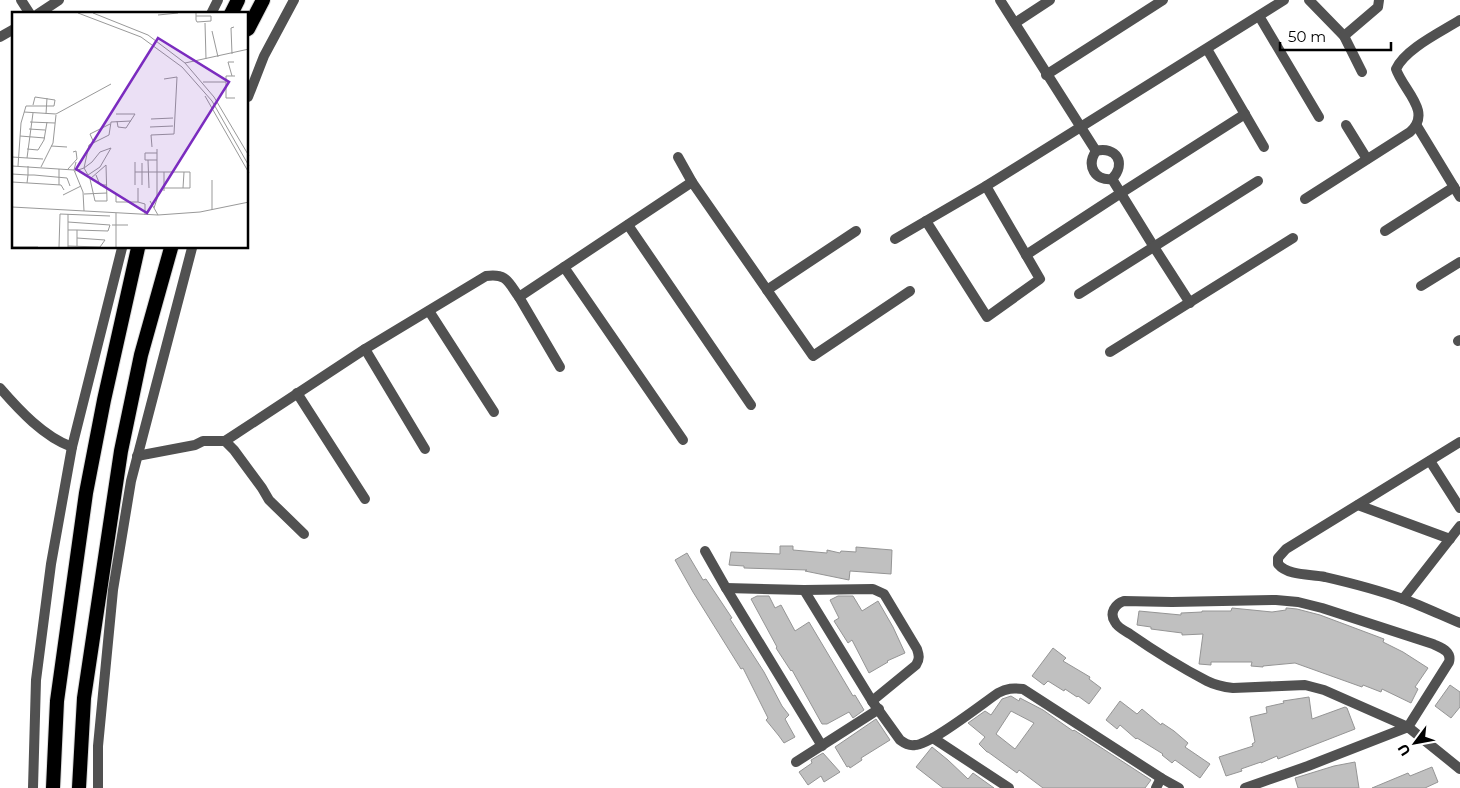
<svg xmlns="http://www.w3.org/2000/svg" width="1460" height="788" font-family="Montserrat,sans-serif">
<rect width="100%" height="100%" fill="#fff"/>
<g fill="#c0c0c0" stroke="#959595" fill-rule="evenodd">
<polygon points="780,546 793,546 793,550 827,553 827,550 840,553 841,551 856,552 856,547 892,550 891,574 850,571 849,580 805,571 807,570 744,568 744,566 729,565 731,552 780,554"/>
<polygon points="687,553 703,580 706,579 732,618 730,619 764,672 782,706 789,715 785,719 795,737 784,743 779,736 766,720 768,718 743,668 741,669 693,592 675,560"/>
<polygon points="757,596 769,596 775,608 781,605 795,631 809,622 853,696 855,695 864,710 853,718 849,712 827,724 822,724 792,670 791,671 776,648 777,647 751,599"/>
<polygon points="838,596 853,596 862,611 878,601 893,627 905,653 887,661 888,662 869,673 852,640 848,643 834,621 839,618 830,600"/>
<polygon points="1232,608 1272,612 1286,610 1286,608 1287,608 1297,609 1320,615 1384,639 1383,642 1403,652 1428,668 1415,687 1418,689 1411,703 1382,689 1381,692 1363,685 1362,687 1295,663 1263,666 1263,667 1251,666 1252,662 1211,662 1211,665 1199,664 1203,634 1182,635 1182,633 1151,629 1151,627 1137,625 1139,611 1181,615 1181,613 1202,612 1202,611 1231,611"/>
<polygon points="1053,648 1066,658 1063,661 1090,677 1089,679 1101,688 1089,704 1078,696 1077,697 1065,689 1064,691 1048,681 1044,685 1032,676"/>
<polygon points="1450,685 1460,692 1460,707 1451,718 1435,706"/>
<path d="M1011,696L1019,701L1020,698L1043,710L1073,731L1074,730L1151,780L1145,788H1043L1019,770L1017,773L988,752H987L979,744L985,737L968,723L985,711L991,715L1002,699ZM1011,711L1034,723L1015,749L996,734Z"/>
<polygon points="1309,697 1312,719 1345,707 1347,708 1355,729 1278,759 1277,756 1261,763 1261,762 1241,769 1242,771 1226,776 1219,757 1253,746 1252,744 1255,742 1250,717 1267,713 1266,707 1284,703 1283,701"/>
<polygon points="1120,701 1137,714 1142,709 1161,725 1162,723 1174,731 1188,743 1185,747 1210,764 1200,778 1175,760 1172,763 1162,755 1163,754 1137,738 1136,739 1120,725 1117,729 1106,720"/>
<polygon points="876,719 890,740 861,758 862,760 850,768 849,766 847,767 835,747"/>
<polygon points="932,747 948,760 968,779 973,773 994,788 943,788 916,767"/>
<polygon points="823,753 840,772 824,782 821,776 808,785 799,772 812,763 811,760"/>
<polygon points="1355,762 1359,788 1298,788 1295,778 1334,766"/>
<polygon points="1432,767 1438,782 1425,788 1372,788 1408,773 1410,776"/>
</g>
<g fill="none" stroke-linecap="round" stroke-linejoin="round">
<defs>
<g id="trunk">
<polyline points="231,14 238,0"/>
<polyline points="248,29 263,0"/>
<polyline points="53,788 57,701 86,493 104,400 138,248"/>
<polyline points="79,788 84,698 121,451 141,355 171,248"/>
</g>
</defs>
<use href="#trunk" stroke="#dbdbdb" stroke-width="16"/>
<g stroke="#515151" stroke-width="10">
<polyline points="21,0 30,14"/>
<path d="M1000,0L1096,151C1086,166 1095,181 1112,179L1154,247L1190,303"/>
<polyline points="1309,0 1344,36 1362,72"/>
<polyline points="38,14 59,0"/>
<polyline points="1259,16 1319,117"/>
<polyline points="1015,23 1050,0"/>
<polyline points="1344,36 1378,7 1379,0"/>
<polyline points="0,37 14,29"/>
<polyline points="1207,49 1264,147"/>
<polyline points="1046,75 1163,0"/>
<polyline points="1346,125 1367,159"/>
<polyline points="1417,126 1460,197"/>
<path d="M1096,151C1116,146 1127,163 1112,179"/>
<polyline points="678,157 692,182"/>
<path d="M1305,199L1410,132C1433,112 1403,90 1396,69C1405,49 1441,32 1460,20"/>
<polyline points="926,221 987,317 1040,279 986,186"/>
<polyline points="628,225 751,405"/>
<polyline points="1385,231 1454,187"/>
<polyline points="895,239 986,186 1284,0"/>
<polyline points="1026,255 1121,193 1245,114"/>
<polyline points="564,267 683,440"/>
<polyline points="1421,286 1460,262"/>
<polyline points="767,290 856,231"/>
<polyline points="1079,294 1258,181"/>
<polyline points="519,297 560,367"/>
<polyline points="429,311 494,412"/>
<polyline points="1458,341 1460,340"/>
<polyline points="365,349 425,449"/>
<polyline points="1110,352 1293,238"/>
<path d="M0,388C19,410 44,437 72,447"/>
<polyline points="297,393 365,499"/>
<path d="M1460,442L1286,549L1278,558V564C1288,576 1310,574 1325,577C1351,583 1378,590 1403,599C1422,606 1441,615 1460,623"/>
<polyline points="137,456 195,445 203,441 225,441"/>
<polyline points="1430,461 1460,508"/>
<polyline points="1358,505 1450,539"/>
<path d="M304,534L269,500L262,488L234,450L225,441L365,349L486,276C507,273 508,282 519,297L692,182L813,356L910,291"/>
<polyline points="705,551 726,588"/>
<path d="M804,590L872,701L900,740C904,743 910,746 915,745C930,745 982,704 998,693C1007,688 1013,688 1023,689L1161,778L1179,788"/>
<polyline points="1403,599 1460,526"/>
<polyline points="933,738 1009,788"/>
<path d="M822,746L726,588L804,590L873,589L884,594L917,649C919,655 920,659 916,665L872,701"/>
<polyline points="796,762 879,709"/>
<polyline points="1156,788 1161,778"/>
<path d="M1245,788L1308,766L1408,727L1449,662C1452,651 1441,648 1433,644L1322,608L1298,602L1276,600L1172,602L1124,601C1115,604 1109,613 1115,622C1117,627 1125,631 1130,634C1153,650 1182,668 1207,681C1215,685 1224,687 1233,688L1305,685L1324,690L1408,727L1460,769"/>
</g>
<g stroke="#515151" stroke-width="10">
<polyline points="211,14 218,0"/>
<polyline points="248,97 264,56 294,0"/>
<polyline points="33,788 36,680 51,564 72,447 122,248"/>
<polyline points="98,788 98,746 113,590 131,481 192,248"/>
</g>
<use href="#trunk" stroke="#000" stroke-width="14"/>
</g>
<g transform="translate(12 12)">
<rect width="236" height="236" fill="#fff"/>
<path fill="none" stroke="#999" stroke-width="1" d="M66,1L129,25L170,55L200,89L237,154M81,1L136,23L173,51L202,85L237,144M146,3L166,1M184,4H199V9L185,10L184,8V1M193,11L194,47M200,19L206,45M220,42L219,16L222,15M173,51L237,37M220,64L216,50H222M223,64H214V86H223M191,70H214M193,84L237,161M12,100L44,102L99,72M34,102L35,86M104,102H123L114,116L106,115L105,109M139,107L161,106M18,110L43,111M138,115L161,114M17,117L33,118M8,124L33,126M82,131L78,122L98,112M39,134L55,135M140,135L139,123L162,122L165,65L152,67M15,137L26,138L32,128L35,110M0,145L31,147M15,146L21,101M136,148L137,176M145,148H133V141H145M64,150L62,158L71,180L72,199M123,150V173M130,151V173M94,153L95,189H83L78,167ZM0,154L62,158M6,154L9,111L14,94H42L43,88L23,85L21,93M29,155L41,131L44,103M56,157L65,147L64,139L61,140M63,159L72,156L80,150L88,140L99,136L88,155L76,163L72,156L77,133L97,123L99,110L119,109M123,160H178V176H152M152,160V179M0,162L16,163V154M84,163L88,173H95M0,170L49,173L52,178M15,171L16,163H22L55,166L58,174M47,173V157M126,176V190L133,192V203M171,176L172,160M72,182L95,181M104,182V190H126M51,183L69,174M138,189L146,203M0,195L146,203L188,200L237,190M142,196L145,187V137M200,198V168M104,201V235M48,202L98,204M56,210L98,213L96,219L65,218M100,213H116M56,218H65V234M56,234L88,235L93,228L65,226M0,235H26M47,235L48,202M56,235V202"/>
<path fill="#7b2cbf" fill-opacity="0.15" stroke="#7b2cbf" stroke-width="2.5" d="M146,26L217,70L135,201L64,157Z"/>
<rect width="236" height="236" fill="none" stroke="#000" stroke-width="2.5"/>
</g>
<g transform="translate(1415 743) rotate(238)" stroke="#ffffff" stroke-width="4" paint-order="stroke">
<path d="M0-4L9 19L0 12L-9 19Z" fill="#000000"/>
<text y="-8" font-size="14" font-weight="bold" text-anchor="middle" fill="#000000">U</text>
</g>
<path d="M1280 42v8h111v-8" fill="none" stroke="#000000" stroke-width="2.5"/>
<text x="1288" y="42" font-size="15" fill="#000000" stroke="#ffffff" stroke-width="4" paint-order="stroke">50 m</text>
</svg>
